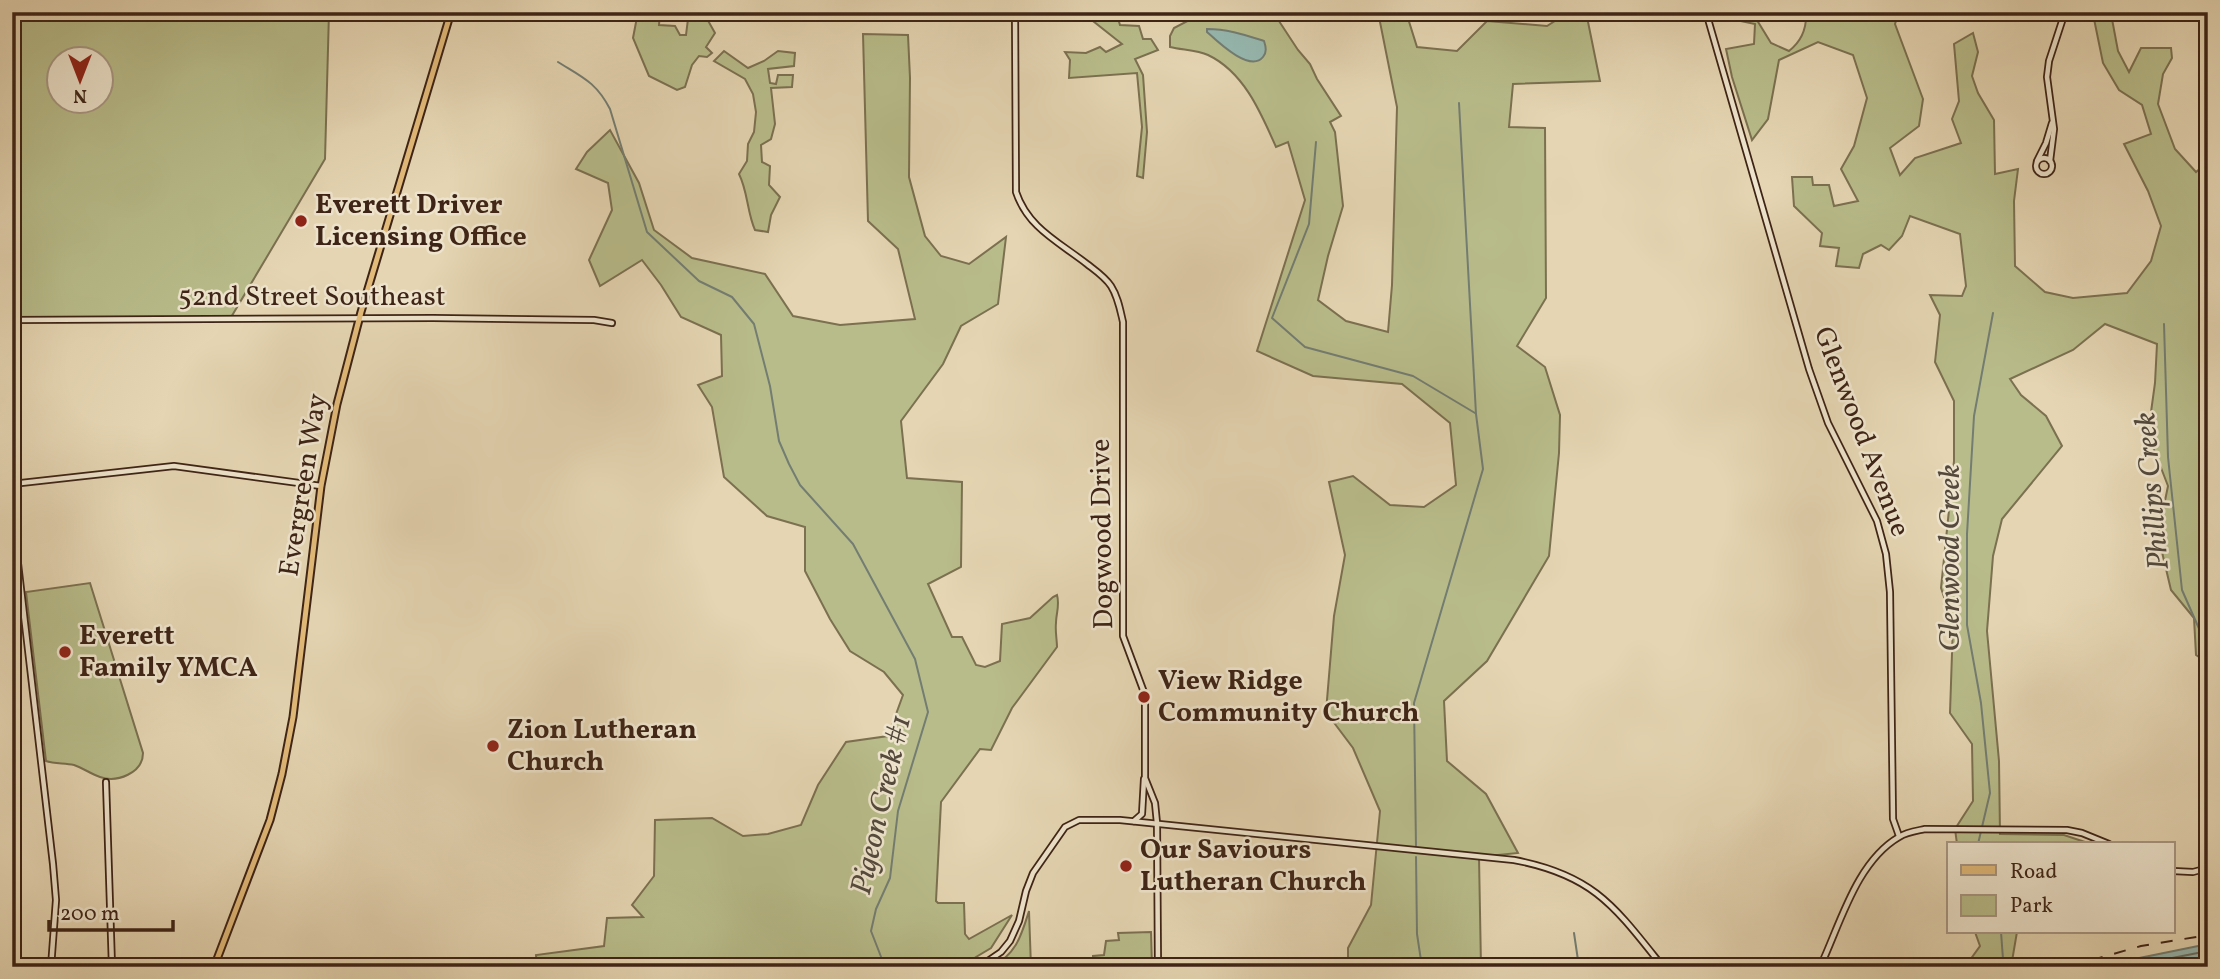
<svg xmlns="http://www.w3.org/2000/svg" width="2220" height="979" font-family="Vollkorn,serif">
<rect width="100%" height="100%" fill="#e5d5b2"/>
<filter id="stains"><feTurbulence type="fractalNoise" baseFrequency=".00286" numOctaves="4"/><feColorMatrix values="0 0 0 0 .2 0 0 0 0 .09 0 0 0 0 .02 0 0 0 .5 -.17"/></filter>
<radialGradient id="worn" r=".72"><stop offset=".6" stop-color="#630" stop-opacity="0"/><stop offset="1" stop-color="#630" stop-opacity=".3"/></radialGradient>
<g fill="#b8bc8a" stroke="#7b7050" stroke-width="2" fill-rule="evenodd">
<path d="M12,12H329L325,159L230,319L12,320ZM60,60H102V102H60Z"/>
<polygon points="638,12 660,12 659,25 675,26 680,35 686,35 688,19 706,17 715,33 706,47 712,53 707,57 699,56 692,65 685,87 677,90 649,76 633,38"/>
<polygon points="1075,12 1116,12 1120,25 1139,26 1143,39 1151,39 1158,50 1135,59 1143,75 1147,132 1143,178 1137,176 1142,127 1137,73 1069,78 1070,60 1065,52 1086,53 1100,47 1106,52 1122,44 1084,14"/>
<path d="M1378,12H1406L1417,47L1457,51L1487,21L1547,26L1569,12H1586L1600,81L1513,84L1509,127L1545,128L1546,298L1517,346L1545,367L1560,415L1559,453L1549,556L1487,661L1444,701L1447,761L1486,794L1518,853L1479,857L1481,967H1348V948L1371,905L1380,811L1353,748L1326,712L1334,616L1345,555L1329,482L1353,476L1390,505L1424,507L1456,485L1450,423L1402,384L1313,376L1257,351L1305,200L1288,142L1276,147C1261,113 1244,72 1208,55C1197,50 1182,50 1170,47V36L1174,28L1195,17L1218,21L1275,15L1298,50L1310,64L1317,79L1341,116L1330,122L1335,132L1343,206L1328,256L1318,300L1346,321L1388,332L1392,285L1397,107Z"/>
<path d="M1719,12H1752L1771,43L1789,51C1802,41 1807,29 1806,12H1899L1895,24L1923,99L1919,126L1890,148L1900,175L1915,158L1961,143L1952,119L1959,101L1954,44L1973,33L1978,52L1972,76L1978,93L1994,120L1995,174L2018,169L2014,201L2015,266L2045,292L2073,298L2127,293L2151,261L2161,226L2148,191L2124,144L2151,134L2142,105L2119,90L2103,63L2094,19H2112L2118,51L2129,72L2141,48H2171L2172,58L2163,74L2158,104L2175,149L2196,172L2208,162L2202,149L2208,142V663L2196,655L2194,618L2171,590L2158,535L2168,486L2148,434L2155,383L2157,344L2105,324L2073,350L2010,379L2021,395L2046,416L2062,446L2002,519L1993,556L1987,631L1999,761L2000,834L2064,835L2091,844H1957L1955,829L1973,801L1972,744L1950,713L1953,624L1941,588L1954,461V401L1935,362L1940,315L1930,295L1962,296L1966,286L1960,234L1910,216L1902,236L1889,250L1881,245L1863,254L1859,268L1836,266L1839,248L1820,246L1822,233L1794,206L1792,177H1812L1813,185H1829L1834,206L1858,201L1841,169L1854,146L1867,98L1853,55L1818,42L1779,60L1768,119L1752,140L1732,77L1726,49L1754,44L1755,24L1721,17Z"/>
<path d="M863,34L908,35L910,78L909,177L925,236L941,256L969,264L1006,237L998,304L961,326L943,364L901,421L907,478L962,482L961,567L928,584L952,637H962L976,665L985,667L1000,661L1002,624L1030,618L1053,597L1057,595C1060,605 1056,614 1056,623C1055,631 1057,640 1057,647L1012,708L991,750L980,749L941,802L936,901L938,903H964L965,934L969,939L1012,915L991,948L966,963V967H537L536,955L604,946L607,918L643,917L632,905L654,876L655,820L712,818L743,836L768,834L801,825L818,785L846,742L888,736L903,695L884,672L850,651L830,619L805,571V527L767,516L724,477L712,407L698,385L722,376L721,335L681,317L661,285L642,260L600,286L589,260L612,210L608,183L576,169L587,152L610,130L639,183L654,230L692,258L765,274L793,316L840,325L915,319L898,249L868,221Z"/>
<path d="M724,51L748,68L764,61L778,51L795,53L794,66L768,69L770,83L776,84L778,75H793L792,87L771,88L775,124L771,139L761,145L762,162L770,166L769,185L780,197L771,215L768,232L755,230C747,212 748,192 739,174L747,161L748,144L754,132L756,112L753,94L745,79L714,61Z"/>
<path d="M90,583L143,753C143,773 117,783 100,777C91,774 83,768 74,765C64,763 54,764 46,761L26,592Z"/>
<path d="M1029,911L1031,967H992C1017,953 1021,936 1029,911Z"/>
<polygon points="1151,932 1152,967 1093,967 1093,956 1104,955 1106,941 1119,940 1118,933"/>
<polygon points="1975,932 2017,932 2011,967 1965,967 1980,946"/>
</g>
<g fill="#96b8b0" stroke="#737d72" stroke-width="2">
<path d="M1207,29C1228,29 1245,35 1264,41C1266,47 1267,52 1263,57C1250,73 1218,42 1207,32Z"/>
<polygon points="2208,944 2208,967 2095,967"/>
</g>
<g fill="none" stroke-linecap="round" stroke-linejoin="round">
<polyline stroke="#6a6e63" stroke-width="2" points="2126,967 2208,951"/>
<g stroke="#737d72" stroke-width="2">
<path d="M558,62C582,77 596,82 610,109L647,232L699,281L732,297L754,324L770,386L779,441L789,464L800,485L853,544L915,659L928,712L898,811L890,878L876,909L871,931L885,967"/>
<polyline points="1316,142 1309,224 1272,318 1305,347 1413,376 1475,413"/>
<polyline points="2164,324 2168,457 2182,590 2208,649"/>
<polyline points="1978,844 1990,793 1981,703 1967,625 1967,534 1974,416 1993,313"/>
<polyline points="1416,847 1414,703 1483,469 1476,414 1459,103"/>
<polyline points="1416,857 1417,934 1422,967"/>
<polyline points="1574,933 1579,967"/>
<polyline points="1990,967 2003,959 2001,932"/>
</g>
<defs>
<g id="secondary">
<path d="M1015,12L1016,192C1028,228 1059,242 1087,264C1096,271 1105,277 1111,286C1118,297 1120,309 1123,322V636L1145,695V778L1155,803L1157,823L1158,967"/>
<polyline points="1706,12 1809,369 1828,423 1877,521 1886,554 1890,592 1893,819 1899,836"/>
<circle cx="2044" cy="166" r="8"/>
<polyline points="2037,161 2046,143 2052,123"/>
<polyline points="2050,161 2054,129 2047,77 2049,61 2065,12"/>
<polyline points="12,320 433,318 594,320 612,323"/>
<polyline points="12,484 174,466 321,486"/>
<polyline points="12,512 53,864 56,900 51,967"/>
<polyline points="106,782 112,967"/>
<polyline points="1134,821 1142,814 1144,779"/>
<polyline points="2173,871 2193,872 2208,868"/>
<path d="M979,967L1001,952L1010,941L1019,921L1026,891L1033,873L1065,827L1079,820H1120L1514,860C1594,875 1615,907 1663,967"/>
<path d="M1820,967C1840,925 1856,862 1899,837C1907,832 1916,831 1925,829L2067,830L2082,833L2109,844"/>
</g>
<polyline id="primary" points="214,967 270,820 282,774 293,717 321,486 337,404 361,312 451,12"/>
</defs>
<use href="#secondary" stroke="#3e2416" stroke-width="8"/>
<use href="#primary" stroke="#3e2416" stroke-width="9"/>
<use href="#secondary" stroke="#eee4cd" stroke-width="4.5"/>
<use href="#primary" stroke="#e2ba79" stroke-width="5"/>
<polyline stroke="#3e2416" stroke-width="2" stroke-dasharray="12 12" stroke-linecap="butt" points="2068,967 2141,946 2208,935"/>
</g>
<g fill="#8f2418" stroke="#eee4cd" stroke-width="2.5">
<circle cx="301" cy="221" r="7"/>
<circle cx="65" cy="652" r="7"/>
<circle cx="1144" cy="697" r="7"/>
<circle cx="493" cy="746" r="7"/>
<circle cx="1126" cy="866" r="7"/>
</g>
<g text-anchor="middle" dominant-baseline="central" stroke-width="5" stroke-linejoin="round" paint-order="stroke">
<g font-size="28" font-weight="bold" fill="#3e2416" stroke="#eee4cd" text-anchor="start">
<text x="315" y="205">Everett Driver<tspan x="315" dy="32">Licensing Office</tspan></text>
<text x="79" y="636">Everett<tspan x="79" dy="32">Family YMCA</tspan></text>
<text x="1158" y="681">View Ridge<tspan x="1158" dy="32">Community Church</tspan></text>
<text x="507" y="730">Zion Lutheran<tspan x="507" dy="32">Church</tspan></text>
<text x="1140" y="850">Our Saviours<tspan x="1140" dy="32">Lutheran Church</tspan></text>
</g>
<g font-size="28" fill="#3e2416" stroke="#eee4cd">
<text x="312" y="297">52nd Street Southeast</text>
<text transform="translate(1861 432) rotate(69)">Glenwood Avenue</text>
<text transform="translate(304 485) rotate(-81)">Evergreen Way</text>
<text transform="translate(1103 534) rotate(-91)">Dogwood Drive</text>
</g>
<g font-size="30" font-style="italic" fill="#54493c" stroke="#eee4cd">
<text transform="translate(2153 491) rotate(-95)">Phillips Creek</text>
<text transform="translate(1951 558) rotate(-90)">Glenwood Creek</text>
<text transform="translate(882 805) rotate(-77)">Pigeon Creek #1</text>
</g>
</g>
<rect width="2220" height="979" fill="none" stroke="#e5d5b2" stroke-width="42"/>
<rect x="14" y="14" width="2192" height="951" fill="none" stroke="#3e2416" stroke-width="3.5"/>
<rect x="21" y="21" width="2178" height="937" fill="none" stroke="#3e2416" stroke-width="2"/>
<rect x="1947" y="842" width="228" height="91" fill="#eee4cd" stroke="#a89784" stroke-width="2"/>
<rect x="1961" y="865" width="35" height="10" fill="#e2ba79" stroke="#a89784" stroke-width="2"/>
<text x="2010" y="878" font-size="21" fill="#3e2416">Road</text>
<rect x="1961" y="895" width="35" height="21" fill="#b8bc8a" stroke="#a89784" stroke-width="2"/>
<text x="2010" y="912" font-size="21" fill="#3e2416">Park</text>
<g transform="translate(80 80) rotate(180)"><circle r="33" fill="#eee4cd" stroke="#a89784" stroke-width="2"/>
<path d="M0-5L12 26L0 18L-12 26Z" fill="#8f2418"/>
<text y="-10" font-size="19" font-weight="bold" text-anchor="middle" fill="#3e2416">N</text>
</g>
<path d="M49 920v10h124v-10" fill="none" stroke="#3e2416" stroke-width="3.5"/>
<text x="60" y="920" font-size="21" fill="#3e2416" stroke="#eee4cd" stroke-width="5" paint-order="stroke">200 m</text>
<rect width="100%" height="100%" filter="url(#stains)"/>
<rect width="100%" height="100%" fill="url(#worn)"/>
</svg>
